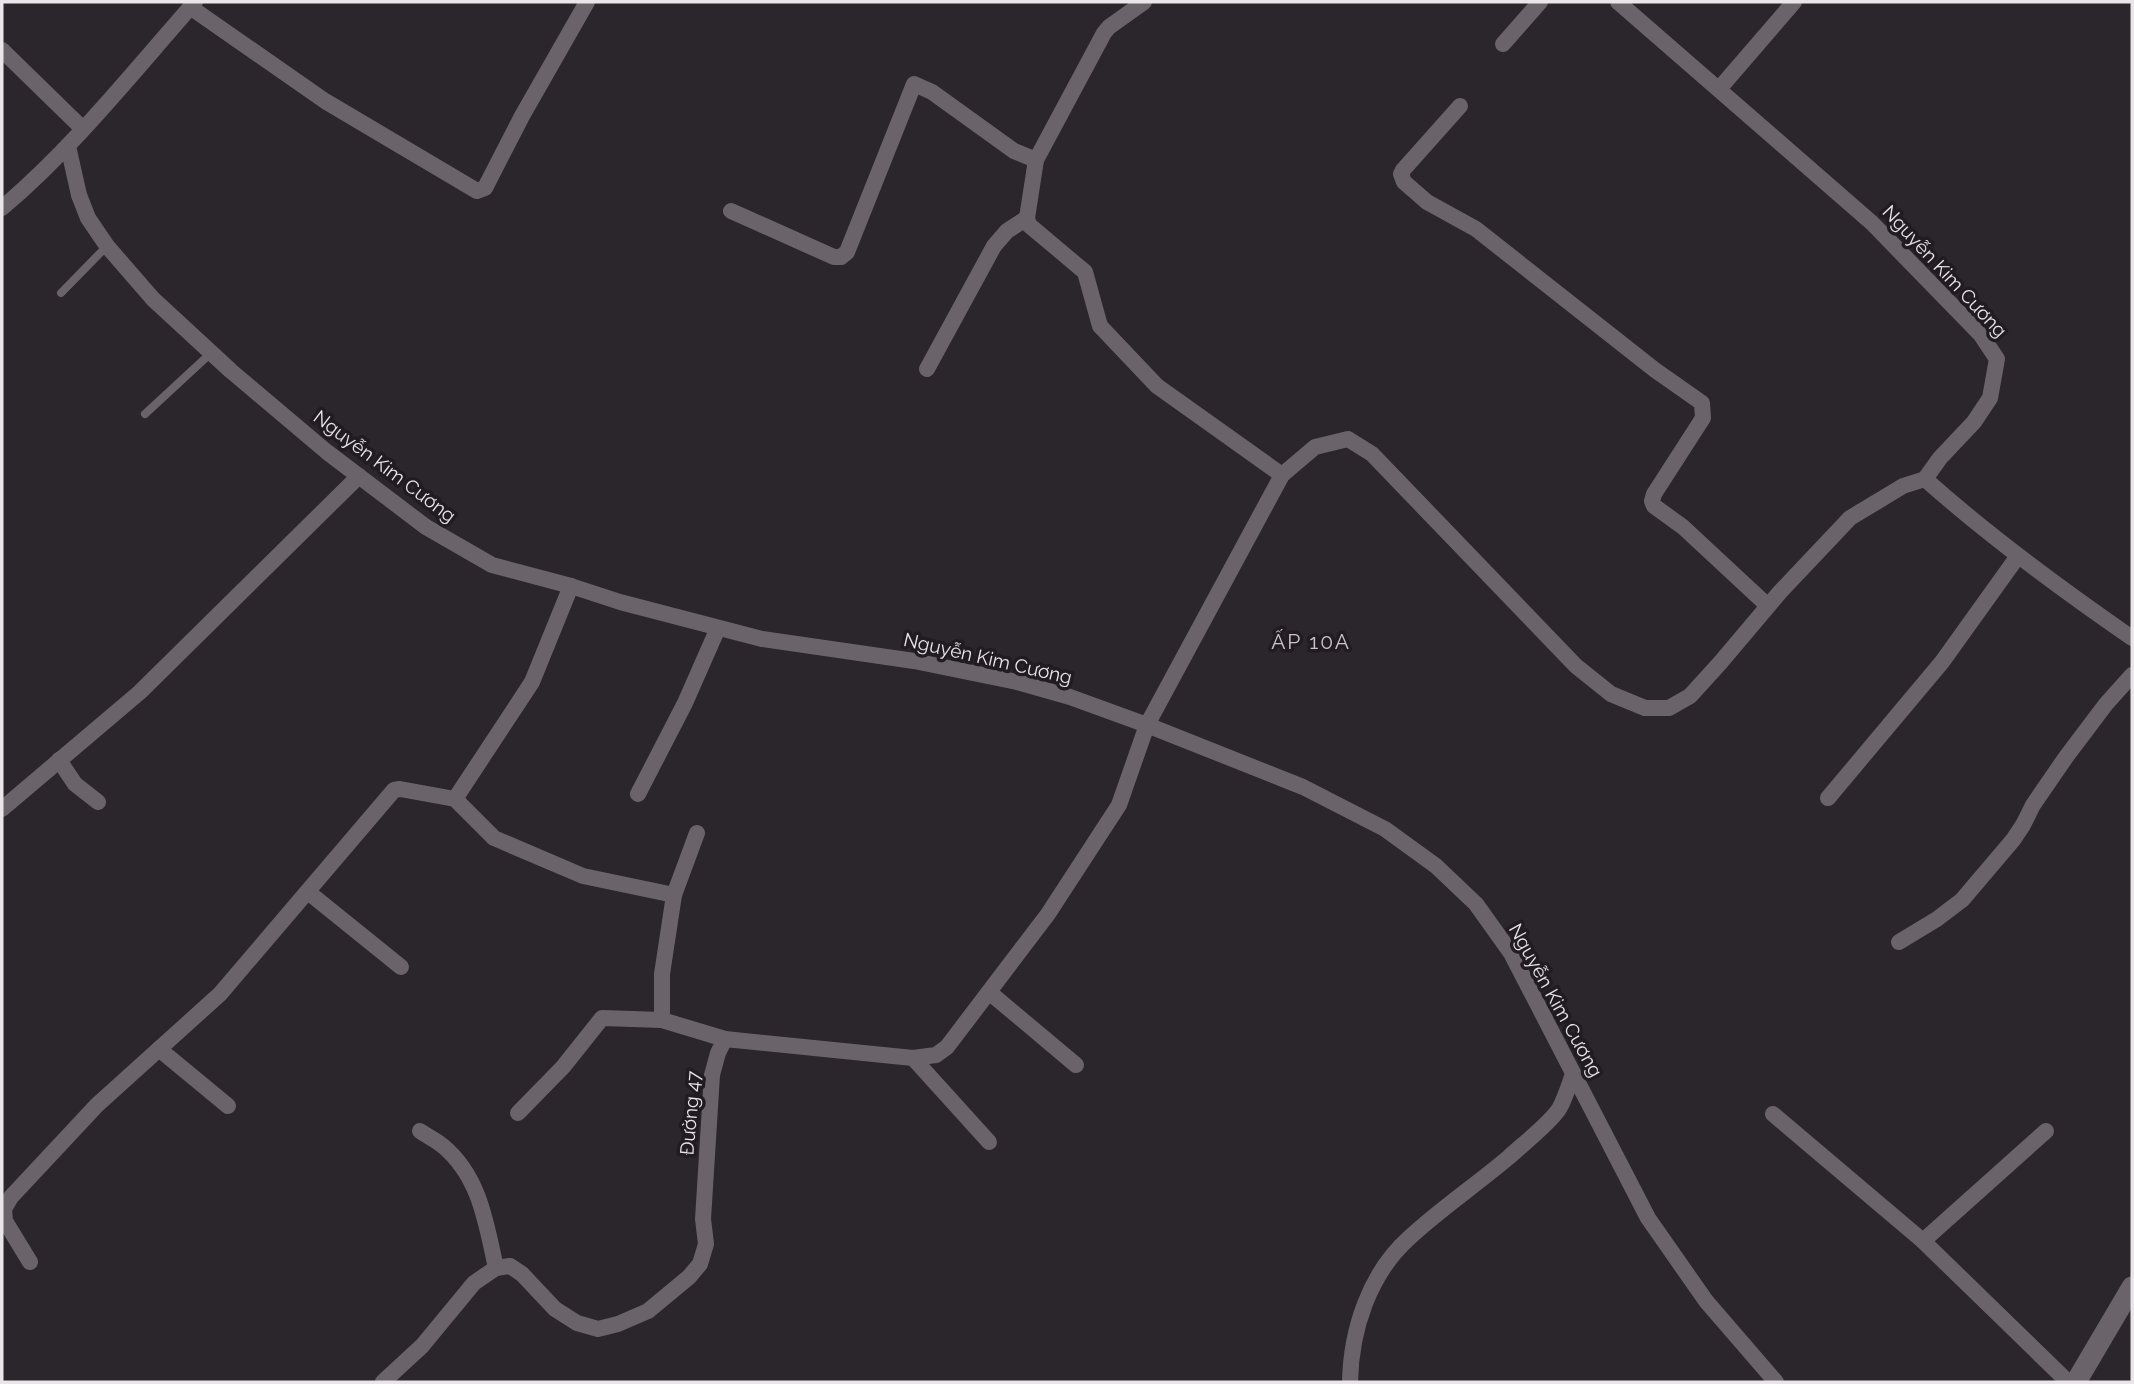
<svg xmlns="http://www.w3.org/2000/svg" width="2134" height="1384" font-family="Raleway,sans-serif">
<rect width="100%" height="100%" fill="#2b262b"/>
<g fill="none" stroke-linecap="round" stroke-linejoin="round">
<g stroke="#6a646a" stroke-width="8">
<polyline points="61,293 107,246"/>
<polyline points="145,414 211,353"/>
</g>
<g stroke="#6a646a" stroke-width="16">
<polyline points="1144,2 1109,27 1104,33 1036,160 1027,218 1029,225 1085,272 1100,326 1157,386 1282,475"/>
<path d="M1618,2L1872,223L1981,335L1997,359L1990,398L1974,422L1940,458L1925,479C1990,537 2061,589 2132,638"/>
<polyline points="190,7 325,101 477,191 485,188 522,116 587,2"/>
<polyline points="1503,44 1540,2"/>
<polyline points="2,50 83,129"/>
<polyline points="1719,89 1794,2"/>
<polyline points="1460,106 1403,170 1401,174 1404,182 1427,202 1476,229 1655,370 1702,403 1703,418 1654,494 1652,501 1654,506 1683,527 1768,606"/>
<polyline points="68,146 79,195 88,218 107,246 153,299 231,371 327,452 426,527 492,565 571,586 620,602 762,639 914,661 1017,682 1070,697 1147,725 1303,787 1385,829 1436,866 1476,904 1511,953 1648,1218 1706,1301 1776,1382"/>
<path d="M2,208C74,147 133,72 195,2"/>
<polyline points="731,211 834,257 841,257 847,252 914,84 932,92 1014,151 1036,160"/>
<polyline points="927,369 994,246 1007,231 1027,218"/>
<polyline points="59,760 75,784 98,802"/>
<polyline points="638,794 685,703 718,628"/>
<polyline points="1828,798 1942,662 2018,556"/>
<polyline points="455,799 532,682 571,586"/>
<polyline points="2,809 140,692 359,476"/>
<polyline points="308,892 401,967"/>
<polyline points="1899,942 1937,919 1962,900 2013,840 2023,825 2033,805 2066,757 2106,704 2132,675"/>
<polyline points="989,992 1076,1065"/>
<polyline points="662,1020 662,974 674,895 697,833"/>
<polyline points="159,1049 228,1106"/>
<polyline points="913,1058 989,1142"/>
<polyline points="518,1113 563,1067 602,1018 662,1020 725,1039"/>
<polyline points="1773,1114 1923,1241 2068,1382"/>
<path d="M420,1131C427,1136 436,1140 443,1146C480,1177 486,1223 496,1268"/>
<polyline points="1923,1241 2046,1131"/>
<polyline points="30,1262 5,1221 4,1209 11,1197 97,1105 220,994 394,790 400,789 455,799 494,838 583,876 674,895"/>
<polyline points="383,1382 422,1346 474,1283 496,1268 510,1266 522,1274 555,1309 577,1323 598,1329 618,1324 648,1311 689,1277 700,1264 706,1244 703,1219 712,1075 718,1053 725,1039 913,1058 936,1055 947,1047 1048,914 1119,805 1147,725 1282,475 1315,447 1348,439 1372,454 1576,666 1611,694 1645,708 1669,708 1690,696 1720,663 1780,592 1850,518 1903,486 1925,479"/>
<path d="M1350,1382C1351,1330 1369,1274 1409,1238C1440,1209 1476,1185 1509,1157C1522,1145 1550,1123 1559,1109C1565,1099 1569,1085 1573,1074"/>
</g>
<polyline stroke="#6a646a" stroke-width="21" points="2076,1382 2132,1287"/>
</g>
<g text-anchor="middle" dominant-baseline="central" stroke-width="7" stroke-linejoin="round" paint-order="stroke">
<g font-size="19" fill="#e9e5e9" stroke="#211c21">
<text transform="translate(1945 271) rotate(47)">Nguyễn Kim Cương</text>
<text transform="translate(385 466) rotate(37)">Nguyễn Kim Cương</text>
<text transform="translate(988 658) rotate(13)">Nguyễn Kim Cương</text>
<text transform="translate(1556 1000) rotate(61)">Nguyễn Kim Cương</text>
<text transform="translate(690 1113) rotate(-85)">Đường 47</text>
</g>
<g font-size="21" letter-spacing="2" fill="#cac3ca" stroke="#211c21">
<text x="1311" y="641">ẤP 10A</text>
</g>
</g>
<rect width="2134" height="1384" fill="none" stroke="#e9e5e9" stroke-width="7"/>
</svg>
